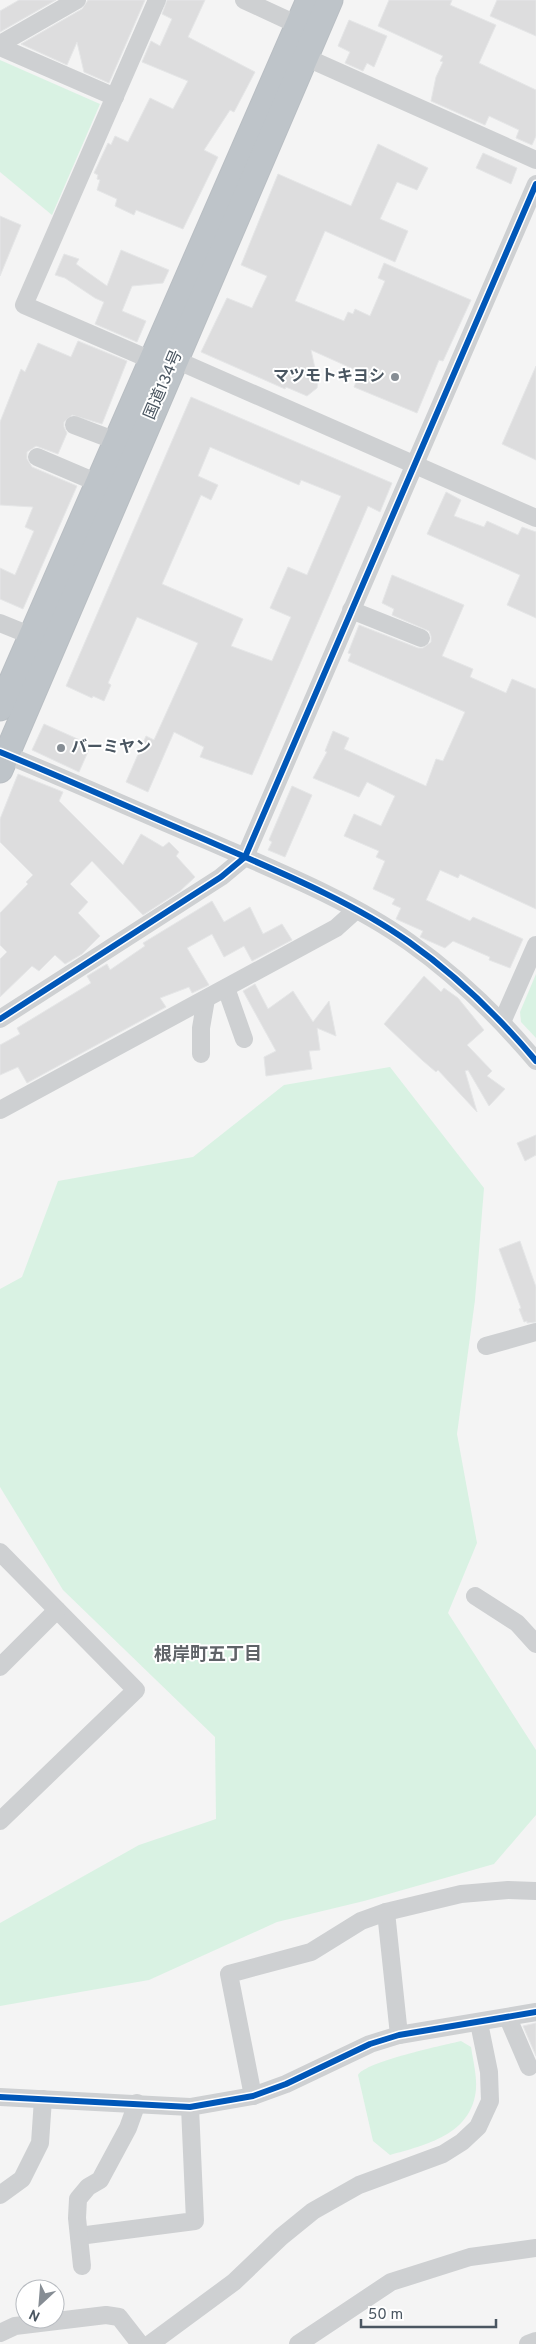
<svg xmlns="http://www.w3.org/2000/svg" width="536" height="2344" font-family="Overpass,'Noto Sans JP',sans-serif">
<rect width="100%" height="100%" fill="#f4f4f4"/>
<g fill="#d9f2e3">
<polygon points="0,60 100,104 52,215 0,172"/>
<polygon points="536,974 536,1038 521,1022 520,1012"/>
<polygon points="390,1067 484,1188 475,1300 457,1434 477,1543 448,1613 536,1750 536,1815 494,1864 364,1901 277,1922 149,1980 0,2006 0,1923 139,1845 216,1819 215,1737 63,1590 0,1487 0,1289 22,1277 58,1181 193,1157 284,1085"/>
<path d="M461,2041L471,2047C473,2060 477,2076 476,2089C472,2135 425,2145 390,2155L373,2141L358,2075C367,2061 441,2046 461,2041Z"/>
</g>
<g fill="#ddddde" stroke="#e5e6e7" fill-rule="evenodd">
<polygon points="19,0 56,0 0,32 0,11"/>
<polygon points="88,0 145,0 109,83 84,72 77,42 67,65 21,44 82,9"/>
<polygon points="167,0 205,0 188,37 255,72 234,112 230,110 204,150 218,157 183,229 136,210 134,215 115,206 117,199 97,190 100,180 97,179 98,175 94,173 108,143 111,145 115,136 128,142 150,98 173,109 188,81 142,62 151,41 160,46 172,19 162,14"/>
<polygon points="389,0 452,0 450,5 496,25 479,63 536,90 536,136 532,145 516,138 519,130 489,116 485,125 431,101 436,77 443,62 440,61 443,56 378,26"/>
<polygon points="497,0 536,0 536,36 490,16"/>
<polygon points="349,20 387,36 374,67 367,63 363,71 345,63 350,52 338,46"/>
<polygon points="378,144 428,168 417,190 397,182 380,219 408,231 395,262 325,231 295,301 344,321 348,312 353,314 355,309 370,316 385,281 378,278 384,263 471,300 443,361 439,360 417,413 354,387 360,372 311,350 318,382 317,388 307,396 286,387 285,389 201,352 227,298 252,308 267,276 241,265 278,174 351,206"/>
<polygon points="483,153 517,168 511,184 476,168"/>
<polygon points="0,216 21,225 0,276"/>
<polygon points="121,250 169,270 163,283 132,286 122,311 146,321 137,342 95,324 104,302 95,298 65,278 55,275 64,254 79,259 76,264 107,286"/>
<polygon points="78,341 127,361 102,424 72,415 64,422 64,427 67,433 58,454 36,446 27,452 27,459 32,467 77,486 23,609 0,599 0,568 15,575 34,531 25,527 33,507 0,505 0,422 21,369 25,372 38,343 71,357"/>
<polygon points="536,366 536,460 502,444"/>
<path d="M191,397L392,483L380,512L368,506L252,775L200,757L204,747L174,732L148,792L126,782L146,736L154,740L198,643L137,617L108,683L111,685L104,701L93,696L92,698L66,686ZM210,447L299,485L301,480L341,496L307,575L288,567L270,608L291,617L272,661L231,646L243,619L162,584L201,495L211,500L218,485L198,476Z"/>
<polygon points="446,492 461,500 454,516 484,527 487,521 518,535 522,527 536,532 536,618 507,605 520,575 427,534"/>
<polygon points="392,575 464,605 442,656 473,669 470,677 506,693 512,679 536,689 536,909 460,874 458,878 440,870 426,900 470,921 473,917 523,939 510,968 489,960 490,957 453,941 445,948 420,937 423,931 396,919 401,908 392,904 395,899 373,889 385,861 376,857 379,851 344,836 354,814 381,826 395,796 367,782 359,797 313,778 327,752 325,751 333,731 349,738 344,749 426,786 436,759 443,761 465,712 348,661 351,654 348,653 359,625 418,648 423,648 431,642 431,636 429,631 392,615 394,609 382,603"/>
<polygon points="44,724 91,745 79,772 32,750"/>
<polygon points="18,774 63,792 59,801 123,865 141,834 163,847 169,842 179,852 176,856 195,877 180,891 143,915 92,861 70,884 88,902 78,913 100,936 82,954 65,964 55,955 39,971 32,966 0,997 0,959 7,952 0,945 0,913 28,884 26,882 33,875 0,842 0,819"/>
<polygon points="292,786 312,795 285,857 268,850 272,842 269,840"/>
<polygon points="212,901 224,922 250,907 263,934 282,924 292,940 252,961 244,946 224,957 212,934 187,948 209,985 192,993 189,987 160,998 166,1007 27,1083 18,1067 0,1075 0,1045 20,1034 17,1028 91,983 87,976 107,964 110,970 145,946 143,943"/>
<polygon points="424,976 441,992 444,988 458,998 484,1030 467,1045 492,1071 487,1076 505,1089 489,1106 468,1070 465,1071 477,1112 438,1070 436,1072 422,1060 384,1024"/>
<polygon points="255,984 268,1009 293,991 313,1022 329,1001 336,1036 317,1028 320,1050 309,1051 312,1069 266,1076 264,1057 276,1051 243,991"/>
<polygon points="536,1135 536,1155 525,1161 517,1143"/>
<polygon points="520,1241 536,1287 536,1322 527,1323 527,1321 524,1322 519,1309 521,1308 499,1249"/>
<polygon points="536,2023 536,2056 523,2026"/>
</g>
<g fill="none" stroke-linecap="round" stroke-linejoin="round">
<defs>
<g id="highway">
<polyline points="0,708 309,0"/>
<polyline points="0,770 330,0"/>
</g>
</defs>
<use href="#highway" stroke="#b9bec3" stroke-width="27"/>
<g stroke="#ced0d2" stroke-width="18">
<polyline points="244,0 298,25"/>
<polyline points="0,44 77,0"/>
<polyline points="0,47 115,97"/>
<polyline points="305,57 536,160"/>
<polyline points="167,356 536,518"/>
<polyline points="151,360 24,305 157,0"/>
<polyline points="74,425 116,441"/>
<polyline points="37,457 98,483"/>
<polyline points="351,610 421,638"/>
<polyline points="0,623 32,636"/>
<path d="M0,752C69,780 137,811 206,840C272,869 350,900 409,942C457,976 498,1016 536,1061"/>
<polyline points="226,988 244,1039"/>
<polyline points="0,1019 221,877 245,857 536,184"/>
<polyline points="502,1022 536,945"/>
<polyline points="201,1054 201,1028 206,999"/>
<polyline points="0,1110 336,928 356,910"/>
<polyline points="486,1346 536,1332"/>
<polyline points="0,1552 136,1690 0,1821"/>
<polyline points="475,1596 517,1623 536,1644"/>
<polyline points="0,1667 57,1610"/>
<polyline points="386,1912 399,2035"/>
<polyline points="508,2018 529,2067"/>
<polyline points="253,2096 229,1974 311,1952 361,1921 386,1912 461,1894 508,1890 536,1891"/>
<polyline points="0,2097 190,2107 253,2096 286,2084 370,2044 399,2035 536,2012"/>
<polyline points="0,2195 22,2179 40,2143 43,2099"/>
<polyline points="79,2236 195,2221 190,2107"/>
<polyline points="82,2266 77,2218 78,2199 88,2187 100,2180 128,2128 137,2103"/>
<polyline points="0,2333 15,2326 106,2315 119,2317 140,2344"/>
<polyline points="150,2344 234,2282 281,2237 313,2211 359,2185 443,2154 462,2142 478,2127 490,2101 489,2072 479,2023"/>
<polyline points="298,2344 391,2282 470,2257 536,2248"/>
<polyline points="528,2344 536,2341"/>
</g>
<use href="#highway" stroke="#bec4c9" stroke-width="25"/>
<defs>
<g id="cycleway">
<path d="M0,752C69,780 137,811 206,840C272,869 350,900 409,942C457,976 498,1016 536,1061"/>
<polyline points="0,1019 221,877 245,857 536,184"/>
<polyline points="0,2097 190,2107 253,2096 286,2084 370,2044 399,2035 536,2012"/>
</g>
</defs>
<use href="#cycleway" stroke="#fff" stroke-width="9"/>
<use href="#cycleway" stroke="#0057b8" stroke-width="6"/>
</g>
<g fill="#868d94" stroke="#fff" stroke-width="2">
<circle cx="395" cy="377" r="5"/>
<circle cx="61" cy="748" r="5"/>
</g>
<g text-anchor="middle" dominant-baseline="central" stroke-width="4" stroke-linejoin="round" paint-order="stroke">
<g font-size="16" font-weight="bold" fill="#4a5661" stroke="#fff" text-anchor="end">
<text x="385" y="377">マツモトキヨシ</text>
<text x="71" y="748" text-anchor="start">バーミヤン</text>
</g>
<g font-size="16" fill="#4a5661" stroke="#fff">
<text transform="translate(164 385) rotate(-67)">国道134号</text>
</g>
<g font-size="18" font-weight="bold" fill="#5f6368" stroke="#fff">
<text x="208" y="1655">根岸町五丁目</text>
</g>
</g>
<g transform="translate(40 2304) rotate(206)"><circle r="24" fill="#ffffff" stroke="#b7bbc0"/>
<path d="M0-4L9 19L0 12L-9 19Z" fill="#868d94"/>
<text y="-8" font-size="14" font-weight="bold" text-anchor="middle" fill="#4a5661">N</text>
</g>
<path d="M361 2319v8h135v-8" fill="none" stroke="#4a5661" stroke-width="2.5"/>
<text x="368" y="2319" font-size="15" fill="#4a5661" stroke="#ffffff" stroke-width="4" paint-order="stroke">50 m</text>
</svg>
